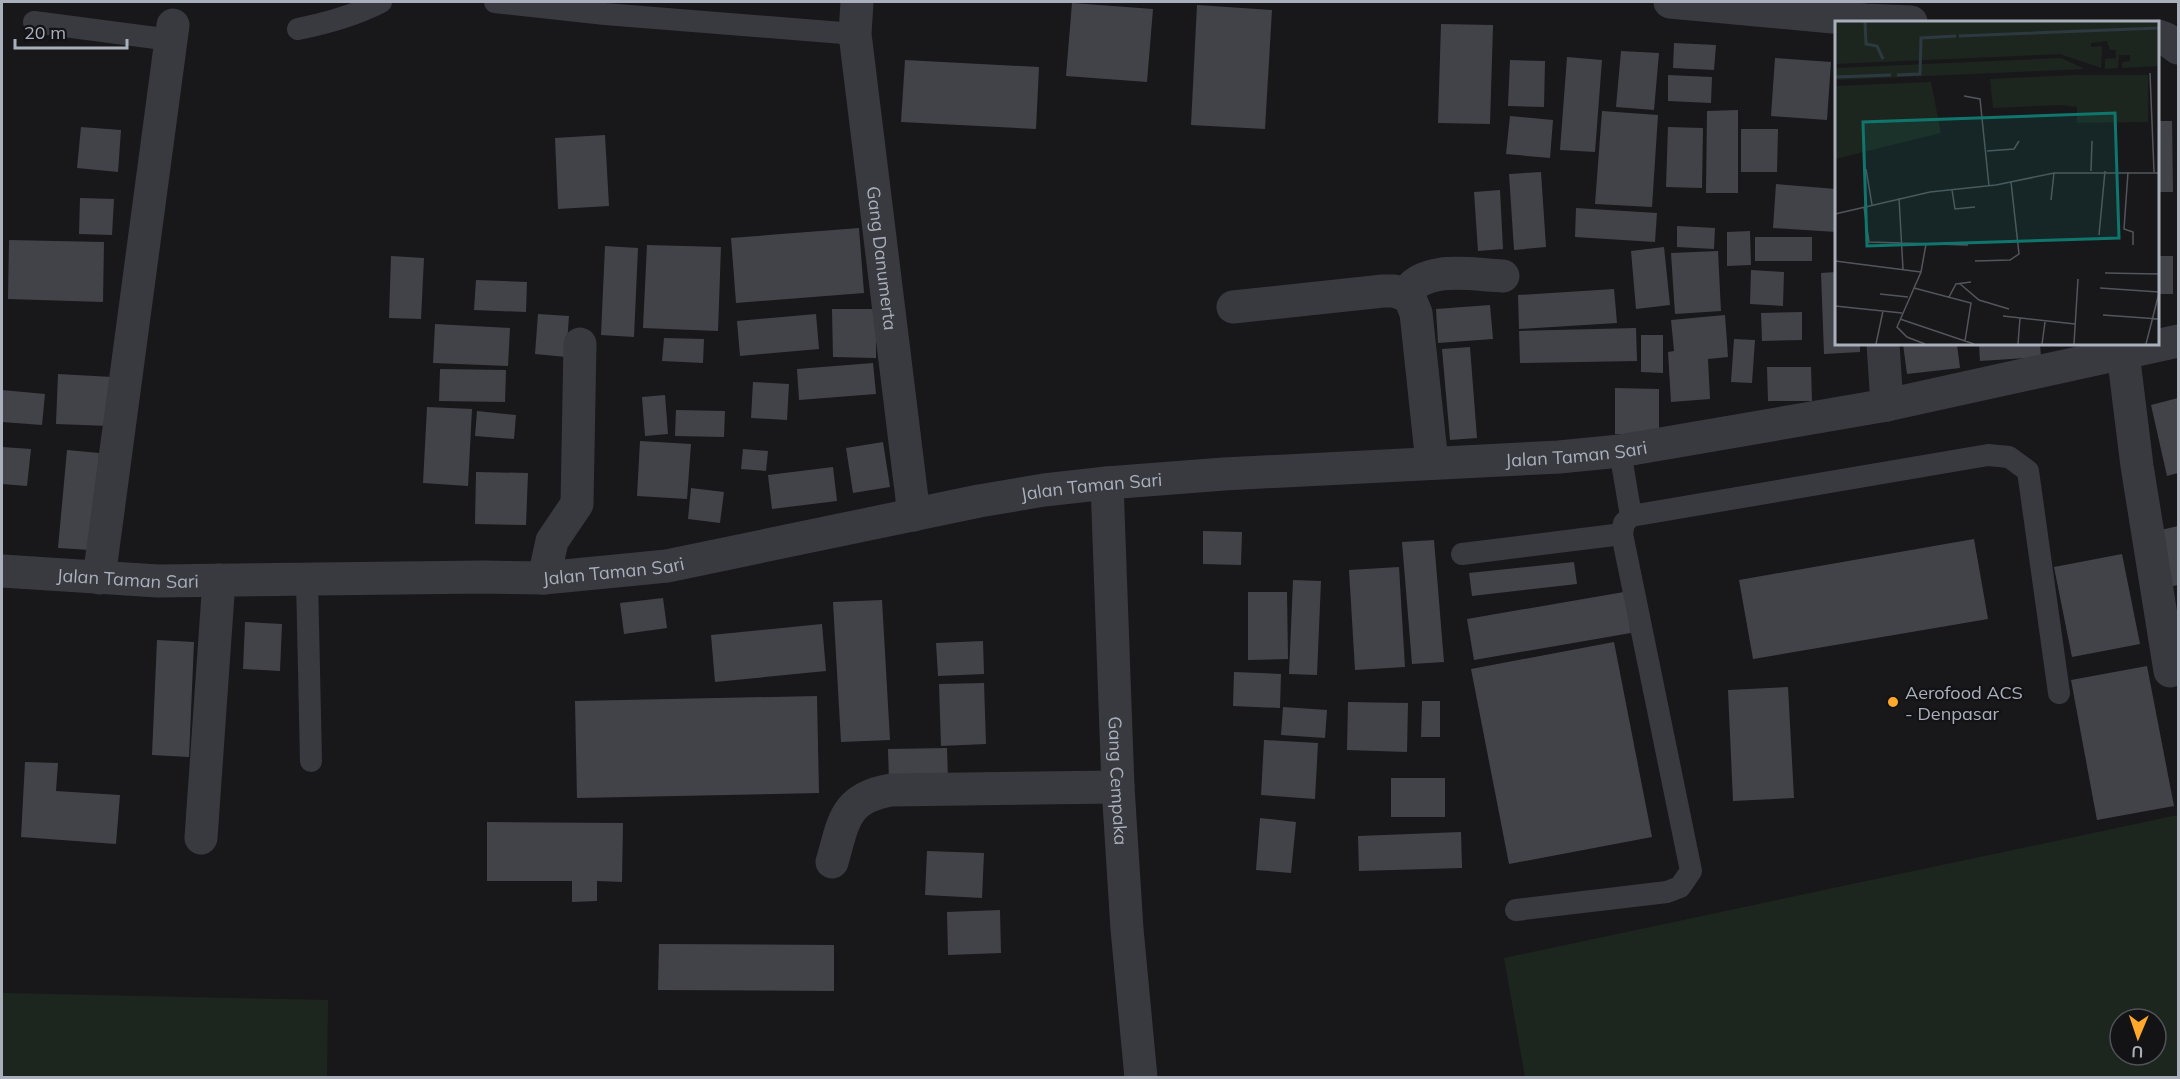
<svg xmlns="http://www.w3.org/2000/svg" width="2180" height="1079" font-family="Mulish,sans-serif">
<rect width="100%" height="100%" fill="#18181b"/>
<g fill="#1d261e" fill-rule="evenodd">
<path d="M2178,815V1077H1525L1504,958ZM2120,1019H2156V1055H2120Z"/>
<polygon points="2,993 328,1000 327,1077 2,1077"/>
</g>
<g fill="#424348">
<polygon points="1072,3 1153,9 1147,82 1066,76"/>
<polygon points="1197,5 1272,10 1265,129 1191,125"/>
<polygon points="1441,24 1493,25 1490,124 1438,123"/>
<polygon points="1674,43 1716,45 1714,70 1673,68"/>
<polygon points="1621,51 1659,53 1654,110 1616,107"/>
<polygon points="1567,57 1602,60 1595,152 1560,150"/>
<polygon points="1775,58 1831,62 1827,120 1771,116"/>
<polygon points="905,60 1039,67 1036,129 901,122"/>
<polygon points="1510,60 1545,61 1544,107 1508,106"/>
<polygon points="1668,75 1712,77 1711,103 1668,101"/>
<polygon points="1738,110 1738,193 1706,193 1707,111"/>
<polygon points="1602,111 1658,115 1652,207 1595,204"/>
<polygon points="1510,116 1553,120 1550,158 1506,154"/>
<polygon points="2158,121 2172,121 2173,192 2158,192"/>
<polygon points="81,127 121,130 118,172 77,168"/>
<polygon points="1668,127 1703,128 1702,188 1666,187"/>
<polygon points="1741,129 1778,129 1777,172 1741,172"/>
<polygon points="605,135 609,206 558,209 555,138"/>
<polygon points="1541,172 1546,247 1514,250 1509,174"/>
<polygon points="1776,184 1836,189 1836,232 1773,228"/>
<polygon points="1500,190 1503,249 1478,251 1474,192"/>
<polygon points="80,198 114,199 112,235 79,234"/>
<polygon points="1576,208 1657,213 1655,242 1575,237"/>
<polygon points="1677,226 1715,228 1714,249 1677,247"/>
<polygon points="859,228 864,293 736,303 731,238"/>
<polygon points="1750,231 1751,265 1727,266 1727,232"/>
<rect x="1755" y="237" width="57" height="24"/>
<polygon points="9,240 104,242 103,302 8,299"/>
<polygon points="647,245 721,247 718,331 643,328"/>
<polygon points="605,246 638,248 634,337 601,335"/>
<polygon points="1664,247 1670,305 1636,309 1631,251"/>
<polygon points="1718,251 1721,311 1675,314 1671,253"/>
<polygon points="391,256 424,258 421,319 389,318"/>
<rect x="2158" y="256" width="15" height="38"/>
<polygon points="1751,270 1784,272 1783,306 1750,304"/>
<polygon points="1836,272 1836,344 1860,344 1860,352 1824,354 1821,273"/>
<polygon points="476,280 527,282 526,312 474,310"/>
<polygon points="1614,289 1617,323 1519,329 1518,295"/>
<polygon points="1490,305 1493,339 1438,343 1436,309"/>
<polygon points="832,309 876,309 876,358 833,357"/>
<polygon points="1802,312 1802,340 1762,341 1761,313"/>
<polygon points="538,314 569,316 566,357 535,354"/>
<polygon points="816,314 819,349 740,356 737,321"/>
<polygon points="1725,315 1728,357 1708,359 1710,399 1671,402 1668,352 1674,351 1671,320"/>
<polygon points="435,324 510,328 508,366 433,363"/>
<polygon points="1636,328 1637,361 1520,363 1519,331"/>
<polygon points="1641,335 1663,335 1663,373 1641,372"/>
<polygon points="664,338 704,339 703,363 662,361"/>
<polygon points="1734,339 1755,340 1752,383 1731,382"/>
<polygon points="1903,344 1957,344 1960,368 1907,374"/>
<polygon points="1979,344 2040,344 2041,357 1980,361"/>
<polygon points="1470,347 1477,438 1450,440 1442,349"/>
<polygon points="873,363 876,394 799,400 797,369"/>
<polygon points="1767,367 1811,367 1812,401 1768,401"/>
<polygon points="440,369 506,370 505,402 439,401"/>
<polygon points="58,374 112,377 109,426 56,424"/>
<polygon points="753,382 789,384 787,420 751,418"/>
<polygon points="1615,388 1659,389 1659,434 1615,434"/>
<polygon points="2,390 45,394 42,425 2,422"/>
<polygon points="665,395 668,434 645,436 642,397"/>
<polygon points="2178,398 2178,473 2167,476 2151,405"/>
<polygon points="427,407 472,409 468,486 423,483"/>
<polygon points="676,410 725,411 724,437 675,436"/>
<polygon points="477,411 516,415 514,439 475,436"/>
<polygon points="640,441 691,444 687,499 637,496"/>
<polygon points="883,442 890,487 853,493 846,448"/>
<polygon points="2,447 31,449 27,486 2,484"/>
<polygon points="743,449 768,451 766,471 741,469"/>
<polygon points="67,450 99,453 90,550 58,548"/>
<polygon points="833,467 837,501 772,509 768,475"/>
<polygon points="476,472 528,473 526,525 475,524"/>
<polygon points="691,488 724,492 720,523 688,519"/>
<polygon points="2178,526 2178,585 2164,588 2152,532"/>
<polygon points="1203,531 1242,532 1241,565 1203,564"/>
<polygon points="1974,539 1988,619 1753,659 1739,580"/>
<polygon points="1434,540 1444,662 1412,664 1402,542"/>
<polygon points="2122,554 2140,644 2072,657 2054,567"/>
<polygon points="1574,562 1577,584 1472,596 1469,573"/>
<polygon points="1399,567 1405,667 1355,670 1349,570"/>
<polygon points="1293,580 1321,581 1317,675 1289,674"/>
<polygon points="1248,592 1287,592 1288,659 1248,660"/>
<polygon points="1624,592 1631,633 1474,660 1467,619"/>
<polygon points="663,598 667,628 624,634 620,603"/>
<polygon points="882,600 890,740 841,742 833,602"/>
<polygon points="245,622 282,624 280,671 243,669"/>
<polygon points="822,624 826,671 715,682 711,635"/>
<polygon points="157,640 194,642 189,757 152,755"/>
<polygon points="983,641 984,674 938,676 936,643"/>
<polygon points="1614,642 1652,837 1509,864 1471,669"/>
<polygon points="2147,666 2174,806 2097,820 2071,680"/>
<polygon points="1234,672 1281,674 1280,708 1233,706"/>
<polygon points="984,683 986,744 941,746 939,684"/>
<polygon points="1788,687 1794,798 1733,801 1728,690"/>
<polygon points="817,696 819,793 577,798 575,701"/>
<polygon points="1422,701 1440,701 1440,737 1421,737"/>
<polygon points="1348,702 1408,703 1407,752 1347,750"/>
<polygon points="1283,707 1327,710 1325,738 1281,735"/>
<polygon points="1264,740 1318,743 1315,799 1261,795"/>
<polygon points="947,748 948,780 889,781 888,749"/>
<polygon points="25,762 58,763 56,791 120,795 116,844 21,837"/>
<rect x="1391" y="778" width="54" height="39"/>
<polygon points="1260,818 1296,822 1291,873 1256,870"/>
<polygon points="487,822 623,823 622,882 597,881 597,901 572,902 572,881 487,881"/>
<polygon points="1461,832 1462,868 1359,871 1358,836"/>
<polygon points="927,851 984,853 982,898 925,895"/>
<polygon points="1000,910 1001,953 948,955 947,912"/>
<polygon points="659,944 834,945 834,991 658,990"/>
</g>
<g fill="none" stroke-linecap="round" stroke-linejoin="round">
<g stroke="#393a40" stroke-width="22">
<polyline points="495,2 605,14 855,34"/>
<polyline points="34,22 171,40"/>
<path d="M298,29C328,23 354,16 381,2"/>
<polyline points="1620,451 1631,516"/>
<polyline points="1462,554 1622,534"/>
<polyline points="307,579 311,761"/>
<polyline points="1516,910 1667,892 1680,887 1691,871 1622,534 1624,523 1631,516 1988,455 2009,457 2028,471 2059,693"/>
</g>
<g stroke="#393a40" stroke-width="33">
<path id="s1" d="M857,2L855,34L914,515"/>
<polyline points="1670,2 1865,20 1911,22"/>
<polyline points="2158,36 2166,39 2178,48"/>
<path d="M1406,294C1424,264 1473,275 1503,276"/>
<polyline points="1233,307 1383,291 1394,291 1409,296 1416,313 1432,463"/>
<polyline points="1883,344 1887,405"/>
<polyline points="2123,353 2137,466 2170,671"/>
<path id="s2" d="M1107,483L1118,787L1127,929L1141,1078"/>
<path id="s3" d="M2,571L158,581L484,577L544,578L667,566L979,501L1044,490L1107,483L1224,474L1559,457L1620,451L1887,405L2178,341"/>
<polyline points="99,578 173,25"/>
<polyline points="544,578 552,541 577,504 580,344"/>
<polyline points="201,838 219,580"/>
<path d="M832,862C844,821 844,798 891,790L1118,787"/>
</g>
</g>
<circle fill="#ffa82c" stroke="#131316" stroke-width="2" cx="1893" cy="702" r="6"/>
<g text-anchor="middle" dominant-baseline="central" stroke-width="4.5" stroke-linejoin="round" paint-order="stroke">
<g font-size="18" fill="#a9b0bc" stroke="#131316">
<text stroke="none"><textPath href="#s1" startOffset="258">Gang Danumerta</textPath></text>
<text stroke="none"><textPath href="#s3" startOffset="1584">Jalan Taman Sari</textPath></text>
<text stroke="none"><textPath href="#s3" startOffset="1098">Jalan Taman Sari</textPath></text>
<text stroke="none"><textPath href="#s3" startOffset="612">Jalan Taman Sari</textPath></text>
<text stroke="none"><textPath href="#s3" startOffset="126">Jalan Taman Sari</textPath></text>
<text stroke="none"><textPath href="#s2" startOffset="298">Gang Cempaka</textPath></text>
</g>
<g font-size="18" fill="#a9b0bc" stroke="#131316" text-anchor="start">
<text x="1905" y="692">Aerofood ACS<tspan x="1905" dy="21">- Denpasar</tspan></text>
</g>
</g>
<g transform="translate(1835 21)">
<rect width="324" height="324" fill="#18181b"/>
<path d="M0,1H324V45L287,47V41L295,40V34H284L283,47L270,48V38L281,37V29H275L272,20L256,22V26L267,25L266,47L225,33L0,43ZM226,37L250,48L0,59V47ZM241,54H313V101L242,102V86L225,84L158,87L155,58ZM96,61L106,112L0,138V65Z" fill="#1d261e"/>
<path fill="none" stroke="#2d3940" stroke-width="3" d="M30,1L31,23L42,25L48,38M124,15L324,7M62,54L85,53L86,17L121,15M0,56L56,54"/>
<path fill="none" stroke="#52555b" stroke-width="1.5" d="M315,52L319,151M129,75L145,78L154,165M152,130L179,128L184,120M31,148L37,184M256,150L257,120M293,151L289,208L298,211V224M117,169L120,188L140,186M64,177L68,248M216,179L219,152M29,186L34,221L133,224M0,193L95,171L161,164L219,152H324M264,214L270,150M0,240L86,251M140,240L175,239L184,233L176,161M270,252L324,253M124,262L144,279L174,288M79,267L136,282L130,320M265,267L324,271M45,273L73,276M114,276L121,263L136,261M0,285L67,292M268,294L324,298M168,295L240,303M65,298L139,323M41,323L48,290M90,323L72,316L62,306L86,251L91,223M183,323L185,297M207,323L210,301M239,323L243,258M311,323L324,272"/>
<path fill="#0f766e" fill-opacity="0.15" stroke="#0f766e" stroke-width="3" d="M280,92L284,217L32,225L28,101Z"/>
<rect width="324" height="324" fill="none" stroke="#a9b0bc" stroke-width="3"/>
</g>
<rect width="2180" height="1079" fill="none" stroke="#a9b0bc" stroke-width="6"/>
<g transform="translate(2138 1037) rotate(182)"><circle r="28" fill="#131316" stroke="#4f5258" stroke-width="1.5"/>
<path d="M0-4.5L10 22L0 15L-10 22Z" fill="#ffa82c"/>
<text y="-9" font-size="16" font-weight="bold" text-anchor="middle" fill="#a9b0bc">U</text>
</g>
<path d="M15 39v9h112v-9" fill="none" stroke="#a9b0bc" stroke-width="3"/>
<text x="24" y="39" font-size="18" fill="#a9b0bc" stroke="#131316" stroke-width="4.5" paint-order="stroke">20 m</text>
</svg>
